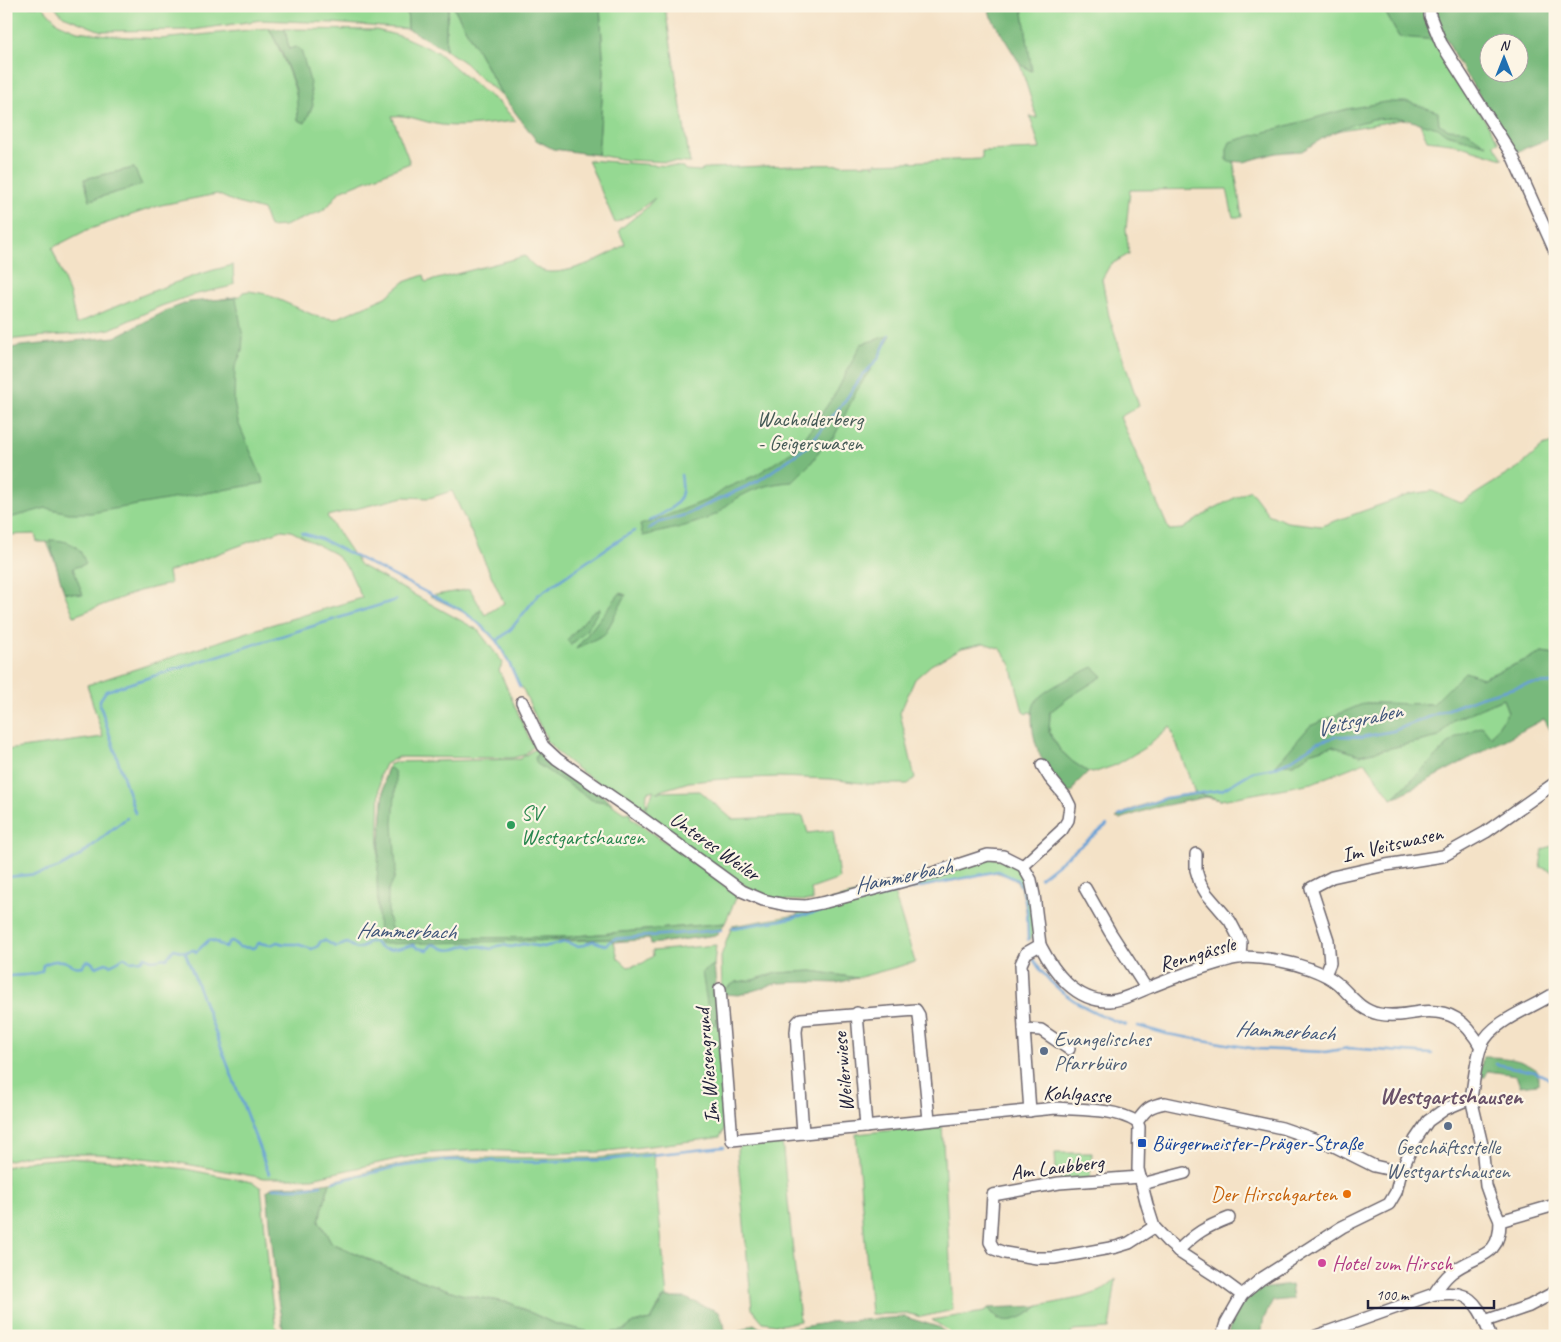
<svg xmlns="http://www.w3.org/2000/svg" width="1561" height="1342" font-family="Caveat,sans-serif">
<rect width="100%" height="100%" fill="#fcf5e5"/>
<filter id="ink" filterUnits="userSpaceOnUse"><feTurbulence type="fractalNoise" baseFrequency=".02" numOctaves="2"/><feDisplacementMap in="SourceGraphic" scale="10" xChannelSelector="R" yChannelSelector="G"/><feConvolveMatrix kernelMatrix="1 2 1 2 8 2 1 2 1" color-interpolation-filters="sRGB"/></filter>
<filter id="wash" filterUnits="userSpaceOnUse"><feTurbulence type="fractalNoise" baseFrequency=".0096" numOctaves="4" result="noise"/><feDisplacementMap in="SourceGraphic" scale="20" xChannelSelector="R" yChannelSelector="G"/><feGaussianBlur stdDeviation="1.12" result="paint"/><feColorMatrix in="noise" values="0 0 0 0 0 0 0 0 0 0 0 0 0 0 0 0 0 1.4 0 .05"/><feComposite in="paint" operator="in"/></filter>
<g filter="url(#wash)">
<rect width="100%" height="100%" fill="#f4e2c7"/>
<g fill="#95d992" stroke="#5c7e66" fill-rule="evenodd">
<path d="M6,6H42L58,23L77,31L115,36L160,39L269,28C285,60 296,87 304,123L285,29L376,30L404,37L437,52L478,87L499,103L516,121C493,123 465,128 442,125C425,123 409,114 392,116L410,163L340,191L329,205L322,211L284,226L269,227L263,210L237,203L217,194L161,205L87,230L52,248L70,295L76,324C127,302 178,278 233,265L234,284L228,287L193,295L161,306L110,329L81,334L46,336L6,340ZM134,168L141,185L90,200L84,179Z"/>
<polygon points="54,6 407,6 408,29 333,23 261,20 193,30 101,31 63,16"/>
<polygon points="449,6 453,6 502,95 482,80 465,63 446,50 446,26"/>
<polygon points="600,6 667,6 665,8 690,163 626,160 598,155 604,72"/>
<path d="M1022,6H1382L1399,37L1425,25L1499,142L1494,144L1503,159L1451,143L1427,140L1417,117L1341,130L1233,158L1242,217H1233L1227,189L1130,190L1126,229L1129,254L1110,265L1102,279L1109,316L1139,406L1120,417L1169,530L1183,529L1211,510L1250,490L1268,514L1287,522L1321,526L1411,494L1432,491L1461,503L1522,465L1543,446L1555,442V655L1542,653L1483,678L1465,673L1433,704L1365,703L1294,764L1312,752L1332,746L1360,755L1439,737L1453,720L1503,699L1508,712L1491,737H1456L1392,799L1365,762L1312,783L1221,800L1195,793L1170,726L1146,747L1116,765L1093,773L1088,772L1073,762L1060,750L1049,732L1050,712L1065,700L1046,714L1028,712L1027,714L1023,712L1011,665L1001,649L984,643L962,648L931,665L915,679L900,713L915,778L908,784H868L831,779L777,777L723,779L689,782L656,792L700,791L732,819L803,816L808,833L833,830L839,879L811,889L813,901L777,900L757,894L643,815L654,790L647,792L646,808C609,790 571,770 545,739L546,737L538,722L522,687L520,688L514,673L500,646L484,629L467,614L430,596L470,589L485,615L504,603L452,491L429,498L404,497L327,516L360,565L478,630L503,663L499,670L529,738L534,746L524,755L512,758L398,757L385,764L380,775L378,863L385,777L389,765L396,762L520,759L539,746L546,758L624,813L630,812L631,818L708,872L737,896L725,923L565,937L379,939L566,941L611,939L614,942L618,958L628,967L643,963L653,956L652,951L716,945L714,965L702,972L720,1027L726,1126L720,1137L708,1139L599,1152L555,1153L480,1150L433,1153L401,1158L312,1178H264L164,1160L99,1154H60L24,1156L6,1161V750L103,737L87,685L260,628L362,598L349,570L335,554L291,531L282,530L168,572L170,584L139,591L74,616L64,592H67L47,542H37L35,534L6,535V505L187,305L240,296L243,292L249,291L266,294L318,317L335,319L386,297L404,282L424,275L426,282L525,256C532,265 539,272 551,272C572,273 609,256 625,244L619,231L620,229L645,209L655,198L635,213L615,223L588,160L683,167L685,170L700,171L708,168L794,165L873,164V166H875V163L982,159V151L1040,149L1030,116L1037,118L1020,64L1031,71Z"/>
<polygon points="1555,845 1555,872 1540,867 1543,849"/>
<path d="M990,857L1018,865L1028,879L1033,930L1032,936L1029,940C1027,923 1027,894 1016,881C1011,876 1001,874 994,872L894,893L915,962L857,978L812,971L777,973L753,980L736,982L722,991L721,956L732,926L797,915L800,909Z"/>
<polygon points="942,1125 953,1310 921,1317 910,1314 871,1314 856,1134"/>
<polygon points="782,1141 800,1321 781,1325 763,1322 752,1309 737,1150 740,1146"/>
<polygon points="653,1152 667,1298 663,1298 651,1320 633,1323 623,1331 598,1334 553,1323 510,1303 460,1294 400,1273 332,1243 319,1221 330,1182 382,1168 426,1160 459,1158 598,1158"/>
<polygon points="1055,1153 1092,1153 1090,1178 1061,1180 1056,1171"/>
<polygon points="67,1158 130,1162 185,1169 252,1182 261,1187 271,1294 277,1336 6,1336 6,1167 32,1161"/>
<polygon points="1116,1279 1109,1329 1072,1331 1070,1336 953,1336 946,1329 932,1320 984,1312 988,1308 998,1319 1032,1312 1039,1306 1084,1297 1101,1291"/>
</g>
<g fill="#78b97c" stroke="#4d6e5c" fill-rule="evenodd">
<polygon points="407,6 449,6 446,26 446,50 408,29"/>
<polygon points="453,6 600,6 604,72 598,155 553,149 536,140 502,95"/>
<polygon points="988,6 1022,6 1032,71 1020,64 991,17"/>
<path d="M1382,6H1555V136L1516,152L1456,59L1446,38L1437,40L1399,37ZM1488,42H1518V72H1488Z"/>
<polygon points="269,28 285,29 289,49 296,47 301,50 309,78 313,105 305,123 298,120 296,90 282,53"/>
<polygon points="1385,102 1409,102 1438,112 1439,124 1449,129 1465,130 1487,145 1446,134 1438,128 1400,118 1373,119 1342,128 1325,137 1302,151 1276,153 1244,162 1227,161 1227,149 1230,142 1347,109"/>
<polygon points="134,168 142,185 90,200 84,179"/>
<polygon points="236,298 243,337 242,351 235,367 234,402 238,422 264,483 91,513 69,513 46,508 6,519 6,349 21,346 115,337 168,310 189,302"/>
<path d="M891,335L879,356L856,392L834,437L823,445L812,462L792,482C769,483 748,490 730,503C724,507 720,513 715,515C692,526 667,530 643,536L640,525L658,519L712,498L726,488L756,475L798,448L837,391L861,344Z"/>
<path d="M49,540C59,540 72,541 79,550C82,553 84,560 86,564L73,568L83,595L64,592Z"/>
<polygon points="620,593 626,595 605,634 576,649"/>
<polygon points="600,608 586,631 571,645 567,640 593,611"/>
<polygon points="1542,653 1555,655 1555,738 1544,719 1392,799 1456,737 1482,726 1491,737 1508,712 1503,699 1453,720 1439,737 1360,755 1332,746 1312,752 1294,764 1276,765 1310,726 1365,703 1433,704 1465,672 1483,678"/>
<path d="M1093,667L1103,676L1068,698L1050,712L1049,732L1060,750L1073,762L1088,772L1077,783L1072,793L1066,792C1059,782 1049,772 1043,761C1035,749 1027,714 1036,701C1045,688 1079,674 1093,667Z"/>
<polygon points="537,754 548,754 612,803 592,800 537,764 535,758"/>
<polygon points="388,767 393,770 395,773 396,781 393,824 396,868 394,879 388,891 388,916 394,939 565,937 725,923 717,935 651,944 650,939 614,942 611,939 379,944 377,879 385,777"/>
<path d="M1195,793L1221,800L1206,797L1153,808L1120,819L1116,818C1139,803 1168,797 1195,793Z"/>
<polygon points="714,965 720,1027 710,1022 702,972"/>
<polygon points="812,971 857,978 837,983 806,982 778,983 739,995 725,994 722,991 736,982 753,980 777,973"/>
<path d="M1483,1057C1503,1057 1522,1058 1538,1071V1084L1520,1086L1516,1075L1488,1071L1485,1077H1479Z"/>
<polygon points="330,1182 319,1221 332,1243 400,1273 460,1294 510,1303 553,1323 598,1334 623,1331 633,1323 651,1320 664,1298 685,1298 719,1312 724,1324 726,1336 284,1336 277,1294 267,1191 274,1186 312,1185"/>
<polygon points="1291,1285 1293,1299 1273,1301 1264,1318 1261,1335 1227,1336 1235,1312 1252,1290"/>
<path d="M1039,1306C1029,1314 1010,1327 997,1317C994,1315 991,1311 988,1308Z"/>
<polygon points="905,1317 938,1327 950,1336 730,1336 754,1324 760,1328 781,1331 830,1322"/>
</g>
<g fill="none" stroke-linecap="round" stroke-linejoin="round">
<g stroke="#68a0d6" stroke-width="2.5">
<path d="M649,521C660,515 680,507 682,492C683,487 682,481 681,475"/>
<polyline points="648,529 660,522 685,515 758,481 808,446 844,402 862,376 878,359 889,335"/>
<path d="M302,533L321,539L463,611C474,620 489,630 497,642C507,655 513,672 520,687"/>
<polyline points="497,641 511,629 538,595 616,542 634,531"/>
<polyline points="135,813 100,705 100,700 106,691 396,600"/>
<polyline points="1119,816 1165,798 1222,790 1252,772 1273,768 1291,760 1316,743 1338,736 1361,737 1393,731 1480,697 1528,684 1555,683"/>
<path d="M6,877C19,876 33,875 45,872C77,865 101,836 127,818"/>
<polyline points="1040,878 1107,825"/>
<polyline points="732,928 782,920 849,905 896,892 998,871 1017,880 1023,891 1027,910 1028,940"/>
<polyline points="185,952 269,1174"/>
<path d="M1033,959C1053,993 1089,1012 1126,1025"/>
<path d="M6,977C18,973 29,978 42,971L43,965C49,962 56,960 63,961C72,963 71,968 83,966L85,962L90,961L96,967L106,963L110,965L118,961L124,957L130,961L141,960L145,957L152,960L167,958L174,949L185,952L194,950L196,952L209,940L216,942L225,948L229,942L232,941L239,947L254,948L259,943L271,945L277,942L284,944H297L312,949L318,946L320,942L324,940L336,947L347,943L357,949L363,947L368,942H375C381,956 403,947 414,945L417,948L428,950L431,945C437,944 437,946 442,948C451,952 459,948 467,945L473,947L480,946L491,949L497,946L503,945L511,947L523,944L543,947L566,942L577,946L584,945L593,941L605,945L614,939L721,930"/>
<polyline points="1138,1026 1167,1034 1257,1049 1325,1052 1348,1048 1432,1054"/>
<polyline points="1496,1064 1535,1072 1555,1081"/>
<polyline points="333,1182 397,1167 449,1160 531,1162 604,1160 724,1147"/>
<polyline points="273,1188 304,1188 321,1185"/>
</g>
</g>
</g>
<g filter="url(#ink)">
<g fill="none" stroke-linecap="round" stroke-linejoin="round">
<defs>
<g id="minor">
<polyline points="1430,6 1430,16 1441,43 1512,155 1555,251"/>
<polyline points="522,702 543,746 557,759 632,811 742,891 763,900 786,905 806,906 826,902 930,874 988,855 1003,856 1023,866 1031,880 1034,895 1040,945 1026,953 1021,964 1024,1029 1030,1111"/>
<polyline points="1196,854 1196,870 1200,883 1206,893 1230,921 1241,942 1240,957"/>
<polyline points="1023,866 1062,830 1068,820 1070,806 1065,796 1050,778 1042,765"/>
<polyline points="1085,888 1110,932 1146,988"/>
<path d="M1040,945C1054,972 1075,1002 1110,1001C1125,1000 1139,991 1153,986C1175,977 1197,969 1221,962C1227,961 1233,958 1239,958C1249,956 1271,959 1281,961C1298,964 1324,972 1337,983C1351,995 1359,1010 1379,1014C1393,1017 1406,1014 1420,1012C1451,1009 1466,1021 1481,1047"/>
<polyline points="1325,975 1330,963 1328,940 1311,888 1332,877 1386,865 1443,856 1486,832 1555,783"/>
<path d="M720,989L732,1140L1056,1108C1082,1110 1114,1108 1137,1122C1146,1109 1149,1106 1165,1103L1282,1128L1334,1146L1374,1166L1401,1172"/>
<polyline points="857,1013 866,1127"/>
<polyline points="1024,1029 1041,1030 1069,1049"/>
<polyline points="1471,1098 1482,1145 1486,1186 1492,1203 1500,1221 1555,1205"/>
<polyline points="1137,1122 1139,1127 1138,1169 1147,1205 1154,1227 1168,1242 1182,1254 1219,1278 1242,1295"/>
<polyline points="803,1133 796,1032 797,1023 801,1019 916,1010 919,1015 929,1120"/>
<polyline points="1140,1177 1059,1183 993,1195 990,1242 994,1249 1005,1253 1037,1258 1054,1258 1116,1247 1129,1243 1154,1227"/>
<polyline points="1142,1184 1185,1173"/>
<path d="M1178,1251C1195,1233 1206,1227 1229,1218"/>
<path d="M1434,1294C1441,1294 1450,1293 1458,1294C1477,1298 1485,1319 1490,1336"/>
<polyline points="1485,1321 1529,1306 1555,1292"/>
<path d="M1222,1336L1226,1323L1242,1295L1261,1279L1342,1227L1389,1204L1396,1192L1401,1172L1415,1140L1428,1121L1445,1109L1471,1098C1474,1083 1476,1057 1482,1044C1493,1020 1533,1008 1555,993"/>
<path d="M1316,1336L1434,1294C1439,1286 1444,1279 1451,1273C1475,1253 1500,1261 1500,1221"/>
</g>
</defs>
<use href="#minor" stroke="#6c656c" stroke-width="14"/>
<use href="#minor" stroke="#fff" stroke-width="11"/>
</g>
</g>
<circle fill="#2e9e5b" stroke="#fcf5e5" stroke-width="2" cx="511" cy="825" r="5"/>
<g fill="#5c6f8a" stroke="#fcf5e5" stroke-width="2">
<circle cx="1044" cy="1051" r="5"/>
<circle cx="1448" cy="1126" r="5"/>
</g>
<rect fill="#1a4fb4" stroke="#fcf5e5" stroke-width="2" x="1137" y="1138" width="10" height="10" rx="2.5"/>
<circle fill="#e8710a" stroke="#fcf5e5" stroke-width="2" cx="1347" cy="1194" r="5"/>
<circle fill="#d1479c" stroke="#fcf5e5" stroke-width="2" cx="1322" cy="1263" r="5"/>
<g text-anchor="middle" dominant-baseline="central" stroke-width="4.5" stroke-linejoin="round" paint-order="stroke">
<g font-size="21" fill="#445955" stroke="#fcf5e5">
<text x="810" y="419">Wacholderberg<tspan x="810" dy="24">- Geigerswasen</tspan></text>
</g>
<g font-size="21" fill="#27864d" stroke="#fcf5e5" text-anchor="start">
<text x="521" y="813">SV<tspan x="521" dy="24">Westgartshausen</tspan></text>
</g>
<g font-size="21" fill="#22223b" stroke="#fcf5e5">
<text transform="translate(1392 844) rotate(-13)">Im Veitswasen</text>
<text transform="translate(715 846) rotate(35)">Unteres Weiler</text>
<text transform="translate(1197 954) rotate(-16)">Renngässle</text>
<text transform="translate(707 1066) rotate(-95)">Im Wiesengrund</text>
<text transform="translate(843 1072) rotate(-95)">Weilerwiese</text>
<text transform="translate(1077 1094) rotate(3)">Kohlgasse</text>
<text transform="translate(1057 1167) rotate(-7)">Am Laubberg</text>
</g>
<g font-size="21" fill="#4e5e75" stroke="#fcf5e5" text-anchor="start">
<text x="1054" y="1039">Evangelisches<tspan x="1054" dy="24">Pfarrbüro</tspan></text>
<text x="1448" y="1147" text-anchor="middle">Geschäftsstelle<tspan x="1448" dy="24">Westgartshausen</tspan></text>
</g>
<g font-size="21" fill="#164399" stroke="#fcf5e5" text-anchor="start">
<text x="1152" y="1143">Bürgermeister-Präger-Straße</text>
</g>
<g font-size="21" fill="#c56008" stroke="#fcf5e5" text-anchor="end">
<text x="1337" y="1194">Der Hirschgarten</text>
</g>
<g font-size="21" fill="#b23c85" stroke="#fcf5e5" text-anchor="start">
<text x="1332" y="1263">Hotel zum Hirsch</text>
</g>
<g font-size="22" font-style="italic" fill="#3e5479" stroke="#fcf5e5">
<text transform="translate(1359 720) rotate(-13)">Veitsgraben</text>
<text transform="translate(903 876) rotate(-12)">Hammerbach</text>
<text transform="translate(406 931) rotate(1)">Hammerbach</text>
<text transform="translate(1285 1031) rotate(3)">Hammerbach</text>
</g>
<g font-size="24" font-weight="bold" fill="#695269" stroke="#fcf5e5">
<text x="1451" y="1096">Westgartshausen</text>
</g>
</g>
<rect width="1561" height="1342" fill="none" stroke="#fcf5e5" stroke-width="25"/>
<g transform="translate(1504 58)"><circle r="24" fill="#fcf5e5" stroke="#a5a1a1"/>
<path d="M0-4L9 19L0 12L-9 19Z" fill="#1f6fb2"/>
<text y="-8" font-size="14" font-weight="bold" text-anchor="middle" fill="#22223b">N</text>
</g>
<path d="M1368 1300v8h126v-8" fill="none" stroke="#22223b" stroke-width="2.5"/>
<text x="1376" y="1300" font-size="15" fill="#22223b" stroke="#fcf5e5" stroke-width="4" paint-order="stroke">100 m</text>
</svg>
